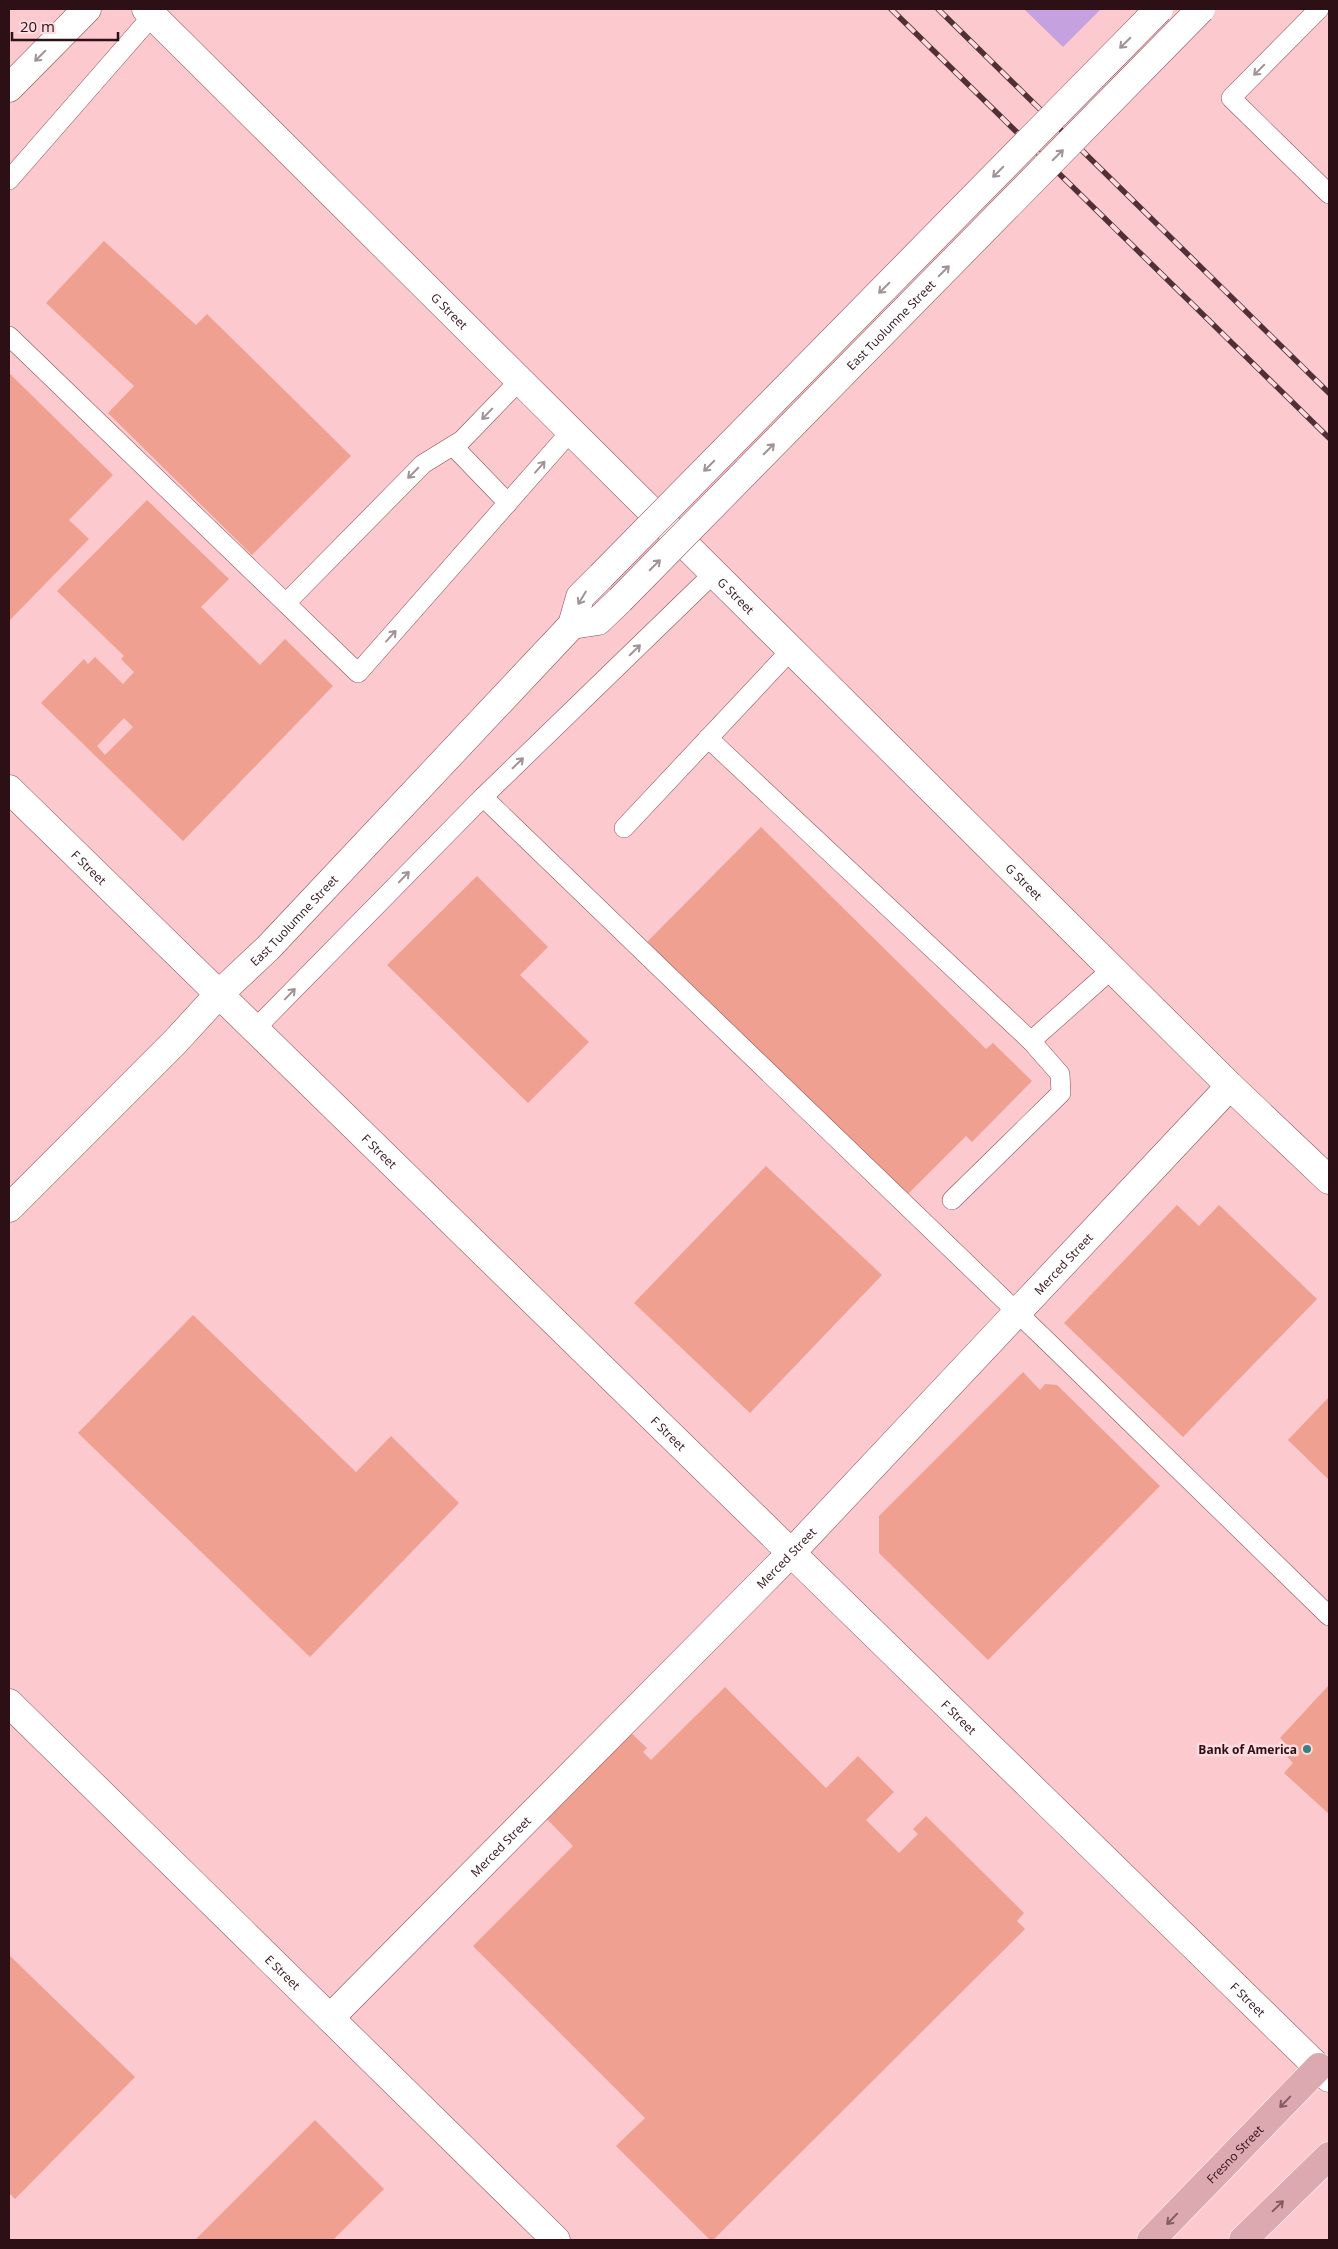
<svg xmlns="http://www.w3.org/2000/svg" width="1338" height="2249" font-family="'Open Sans',sans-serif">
<rect width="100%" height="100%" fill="#fbc9ce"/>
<polygon fill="#c6a1e0" points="1024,9 1101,9 1063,47"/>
<g fill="#f0a091" fill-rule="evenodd">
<polygon points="104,241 196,325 207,314 351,456 252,555 108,413 134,386 46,303"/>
<polygon points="9,373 113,475 69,520 89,539 9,621"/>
<path d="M147,500L229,579L201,607L260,665L285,639L333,686L183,841L41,703L84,659L88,664L95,657L123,684L134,672L121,659L124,656L57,591ZM124,718L133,727L105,755L97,746Z"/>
<polygon points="761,827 986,1049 993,1043 1032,1081 972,1142 966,1136 903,1199 645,944"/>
<polygon points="477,876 548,947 520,975 589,1042 528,1103 387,965"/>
<polygon points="766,1166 882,1275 750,1413 634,1303"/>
<polygon points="1177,1205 1199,1226 1219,1205 1317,1299 1183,1437 1064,1323"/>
<polygon points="193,1315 356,1472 391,1436 459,1503 310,1657 78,1433"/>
<polygon points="1023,1372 1040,1390 1045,1384 1057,1385 1160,1486 988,1660 879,1553 879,1516"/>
<polygon points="1329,1397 1329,1480 1288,1440"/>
<polygon points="1329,1685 1329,1814 1284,1773 1293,1763 1283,1752 1288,1746 1280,1738"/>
<polygon points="725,1687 826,1788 858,1756 894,1792 866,1820 899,1853 918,1834 913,1829 926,1816 1024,1913 1017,1921 1025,1929 713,2240 710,2240 616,2146 645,2118 473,1946 573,1846 544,1816 629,1731 647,1748 643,1752 651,1760"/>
<polygon points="9,1955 135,2077 15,2199 9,2193"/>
<polygon points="315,2120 384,2189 333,2240 195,2240"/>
</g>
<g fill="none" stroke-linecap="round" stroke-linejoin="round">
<defs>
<g id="service">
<polyline points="1319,9 1231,98 1329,194"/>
<polyline points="9,180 153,15"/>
<polyline points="9,336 358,673 571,431"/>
<polyline points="453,446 508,503"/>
<polyline points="286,603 423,464 462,440 520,380"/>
<polyline points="708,738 1031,1041 1060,1074 1061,1093 952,1200"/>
<polyline points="483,797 1051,1345 1329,1616"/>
<polyline points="624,828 791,650"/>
<polyline points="256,1028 483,797 714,573"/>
<polyline points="1031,1041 1112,969"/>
</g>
<g id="minor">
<path id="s1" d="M330,2018L792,1552L1230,1086"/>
</g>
<g id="tertiary">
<path id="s2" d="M146,9L1230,1086L1329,1180"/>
<path id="s3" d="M9,789L1329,2078"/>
<path id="s4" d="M9,1703L556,2240"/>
</g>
<g id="secondary">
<polyline points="9,88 87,9"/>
<polyline points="572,625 598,621 620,600"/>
<path id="s5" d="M9,1208L175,1042L220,993L268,948L572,625L580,597L601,576"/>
</g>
<g id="primary">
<path id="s6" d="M1151,2240L1319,2067"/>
<polyline points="1243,2240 1329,2156"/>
</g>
</defs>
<use href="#service" stroke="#8e4853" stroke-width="20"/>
<use href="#minor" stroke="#8e4853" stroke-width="29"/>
<use href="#tertiary" stroke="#8e4853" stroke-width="29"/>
<use href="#secondary" stroke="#8e4853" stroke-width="29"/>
<use href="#primary" stroke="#fff" stroke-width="29"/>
<use href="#service" stroke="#fff" stroke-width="19"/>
<use href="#minor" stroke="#fff" stroke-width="28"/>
<use href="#tertiary" stroke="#fff" stroke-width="28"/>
<use href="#secondary" stroke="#fff" stroke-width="28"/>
<use href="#primary" stroke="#dda9b0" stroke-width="28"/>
<defs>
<g id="rail">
<polyline points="891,9 1329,438"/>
<polyline points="938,9 1329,393"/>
</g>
</defs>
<use href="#rail" stroke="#513035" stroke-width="5.5"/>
<use href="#rail" stroke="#fddbde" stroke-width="4" stroke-dasharray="11" stroke-linecap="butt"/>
<defs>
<g id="secondary-bridge">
<polyline points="601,576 1159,9"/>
<path id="s7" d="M620,600L1201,9"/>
</g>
</defs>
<use href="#secondary-bridge" stroke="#8e4853" stroke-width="29" stroke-linecap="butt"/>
<use href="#secondary-bridge" stroke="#fff" stroke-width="28"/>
</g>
<defs><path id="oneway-shaft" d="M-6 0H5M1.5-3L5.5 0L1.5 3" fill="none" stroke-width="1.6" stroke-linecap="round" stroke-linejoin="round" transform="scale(1.25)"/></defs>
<g stroke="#a09396">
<use href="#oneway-shaft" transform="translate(1125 43) rotate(135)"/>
<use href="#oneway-shaft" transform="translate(40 56) rotate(135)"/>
<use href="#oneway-shaft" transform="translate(1259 70) rotate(135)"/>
<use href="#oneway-shaft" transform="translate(1058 155) rotate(-45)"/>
<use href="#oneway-shaft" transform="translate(998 172) rotate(135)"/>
<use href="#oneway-shaft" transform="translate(944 271) rotate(-45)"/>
<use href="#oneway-shaft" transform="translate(884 288) rotate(135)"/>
<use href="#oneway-shaft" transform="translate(487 414) rotate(134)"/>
<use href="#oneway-shaft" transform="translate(769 449) rotate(-45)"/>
<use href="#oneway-shaft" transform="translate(709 466) rotate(135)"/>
<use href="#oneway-shaft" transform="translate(540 467) rotate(-49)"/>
<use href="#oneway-shaft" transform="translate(413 473) rotate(135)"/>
<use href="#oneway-shaft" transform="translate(655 565) rotate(-45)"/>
<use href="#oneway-shaft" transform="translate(582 598) rotate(121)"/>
<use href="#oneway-shaft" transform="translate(391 636) rotate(-48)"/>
<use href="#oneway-shaft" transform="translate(635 650) rotate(-44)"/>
<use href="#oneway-shaft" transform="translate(518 763) rotate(-44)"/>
<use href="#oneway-shaft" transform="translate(404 877) rotate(-46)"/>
<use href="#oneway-shaft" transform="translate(290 994) rotate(-46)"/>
</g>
<g stroke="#855c62">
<use href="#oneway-shaft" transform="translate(1285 2102) rotate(134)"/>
<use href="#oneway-shaft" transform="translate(1278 2206) rotate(-44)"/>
<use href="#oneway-shaft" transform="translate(1172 2219) rotate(134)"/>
</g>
<circle fill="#39817e" stroke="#fddbde" stroke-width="2" cx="1307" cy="1749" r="5"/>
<g text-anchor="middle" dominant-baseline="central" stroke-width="5" stroke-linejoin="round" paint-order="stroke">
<g font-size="12" fill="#2d1015" stroke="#fddbde">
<text stroke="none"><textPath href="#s2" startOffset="428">G Street</textPath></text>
<text stroke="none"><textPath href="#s7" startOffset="386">East Tuolumne Street</textPath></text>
<text stroke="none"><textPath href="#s2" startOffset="832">G Street</textPath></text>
<text stroke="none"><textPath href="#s3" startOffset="112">F Street</textPath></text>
<text stroke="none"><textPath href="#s2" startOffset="1238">G Street</textPath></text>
<text stroke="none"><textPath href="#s5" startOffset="405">East Tuolumne Street</textPath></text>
<text stroke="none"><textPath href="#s3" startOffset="518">F Street</textPath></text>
<text stroke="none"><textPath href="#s1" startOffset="1052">Merced Street</textPath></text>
<text stroke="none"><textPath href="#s3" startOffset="922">F Street</textPath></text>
<text stroke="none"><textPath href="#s1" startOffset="648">Merced Street</textPath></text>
<text stroke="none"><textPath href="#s3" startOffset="1328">F Street</textPath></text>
<text stroke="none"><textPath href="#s1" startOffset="242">Merced Street</textPath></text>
<text stroke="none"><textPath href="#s4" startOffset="384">E Street</textPath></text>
<text stroke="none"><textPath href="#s3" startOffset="1732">F Street</textPath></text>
<text stroke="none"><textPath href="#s6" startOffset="120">Fresno Street</textPath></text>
</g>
<g font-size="12" font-weight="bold" fill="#2d1015" stroke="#fddbde" text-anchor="end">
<text x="1297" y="1749">Bank of America</text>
</g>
</g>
<rect width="1338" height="2249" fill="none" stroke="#2d1015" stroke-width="20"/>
<path d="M12 32v8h106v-8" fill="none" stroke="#2d1015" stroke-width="2.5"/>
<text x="20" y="32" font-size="15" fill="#2d1015" stroke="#fddbde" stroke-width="4" paint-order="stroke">20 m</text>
</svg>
